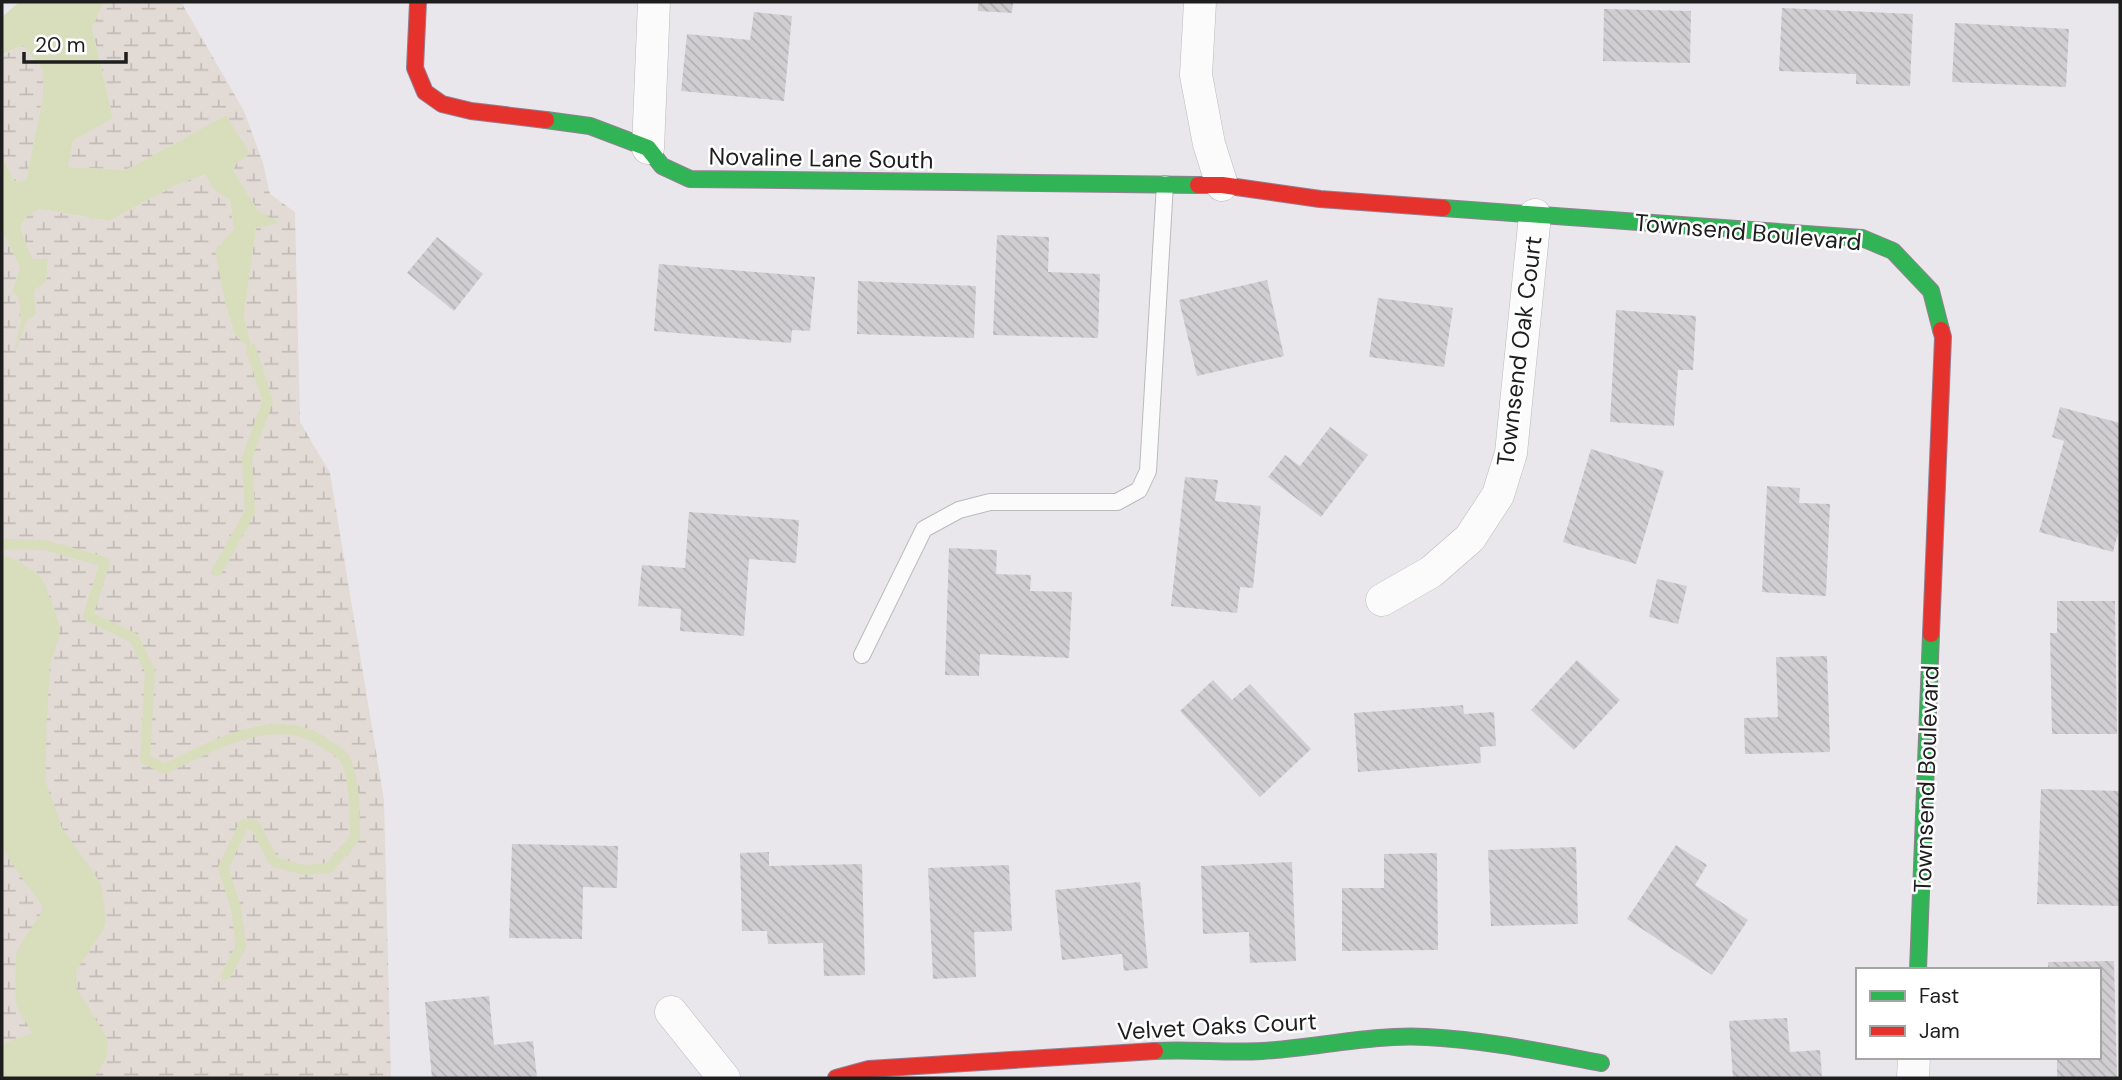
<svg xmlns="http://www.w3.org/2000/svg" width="2122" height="1080" font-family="'DM Sans',sans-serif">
<defs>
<pattern id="wetland-marsh" width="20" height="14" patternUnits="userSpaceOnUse" patternTransform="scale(1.75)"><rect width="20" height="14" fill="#e2dad5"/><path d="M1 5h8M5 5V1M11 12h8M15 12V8" fill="none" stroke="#c1bbb6"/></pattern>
<pattern id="building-back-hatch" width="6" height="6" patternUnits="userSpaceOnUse" patternTransform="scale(1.75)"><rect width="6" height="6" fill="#d1ced2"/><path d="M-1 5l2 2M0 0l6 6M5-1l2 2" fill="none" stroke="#b3b0b4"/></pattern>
</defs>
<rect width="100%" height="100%" fill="#eae7ec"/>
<g fill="url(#wetland-marsh)">
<polygon points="104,2 181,2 244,111 263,163 270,194 295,212 300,422 330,473 384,800 391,1078 2,1078 2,234 5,234 20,268 12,291 20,298 21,320 16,349 34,291 46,282 48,259 32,260 20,227 27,216 40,209 109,221 182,182 207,175 214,190 230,200 234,230 226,306 235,335 250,348 244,316 256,228 277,223 258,211 233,170 236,164 226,115 126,170 68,167 73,141 113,118 92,28"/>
<polygon points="23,45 43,70 43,96 26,180 15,182 2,157 2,59 4,55"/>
</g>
<polygon fill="#d8ddbc" points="19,2 104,2 92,28 113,118 73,141 68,167 126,170 226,115 250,154 236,164 233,170 258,211 279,223 256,228 244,316 251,349 235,335 226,306 215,251 234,230 230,200 214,190 206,175 182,182 109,221 40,209 27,216 20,227 32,259 48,259 46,282 34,291 36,314 27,320 14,355 21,320 19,298 12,291 20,268 5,235 2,234 2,157 15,182 26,180 43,96 43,70 23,45 4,54 2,59 2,17"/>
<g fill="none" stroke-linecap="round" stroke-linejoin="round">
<g stroke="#d8ddbc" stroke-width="10">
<path d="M2,544L45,545L105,562L88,616L134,638L150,671L145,759L165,769C212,746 279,707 327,745C332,748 341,753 344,758C355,775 355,817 355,838L329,868L304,870L274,862L255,825L244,824L223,868L236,908L241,946L226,975"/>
<polyline points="217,571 250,512 247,458 268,401 251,349"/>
</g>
<polyline stroke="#d8ddbc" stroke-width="61" points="2,587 17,597 29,630 20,657 16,722 15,787 35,843 72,895 75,917 46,961 46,997 77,1047 74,1053 24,1068 20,1077 22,1078"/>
</g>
<g fill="url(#building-back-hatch)">
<polygon points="978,2 1013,2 1012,13 978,11"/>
<polygon points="1782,8 1913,14 1910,86 1856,84 1856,74 1779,71"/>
<polygon points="1604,9 1691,11 1690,63 1603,61"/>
<polygon points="754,12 792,16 784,101 681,91 687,34 750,40"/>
<polygon points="1955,23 2069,29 2066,87 1952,82"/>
<polygon points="997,235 1049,237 1048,272 1100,274 1098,338 993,335"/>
<polygon points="437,237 483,274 454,311 407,273"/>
<polygon points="659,264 815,277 810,331 792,330 791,343 654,331"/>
<polygon points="1267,280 1284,356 1197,376 1179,300"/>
<polygon points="858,281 976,286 974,338 857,334"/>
<polygon points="1378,298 1453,308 1444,367 1369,357"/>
<polygon points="1616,310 1696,316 1693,370 1678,370 1674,426 1610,422"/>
<polygon points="2060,407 2120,423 2120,526 2113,552 2039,532 2064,441 2052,437"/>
<polygon points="1330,427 1368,455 1321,517 1268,477 1285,455 1300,466"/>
<polygon points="1591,449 1664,471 1636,564 1563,542"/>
<polygon points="1185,477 1218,480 1215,501 1261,506 1253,588 1240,587 1237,613 1171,606"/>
<polygon points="1767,486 1800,488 1799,503 1830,504 1826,596 1762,592"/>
<polygon points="689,512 799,520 796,563 749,559 744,636 680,631 681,609 638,606 642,565 685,568"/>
<polygon points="949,548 997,550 996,574 1031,575 1030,591 1072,592 1069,658 980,654 979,676 945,675"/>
<polygon points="1657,579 1687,586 1678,624 1649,617"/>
<polygon points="2057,601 2115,601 2117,734 2052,734 2050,633 2057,633"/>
<polygon points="1827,656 1830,752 1745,754 1744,718 1778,717 1776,657"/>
<polygon points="1577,660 1620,700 1574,750 1531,710"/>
<polygon points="1213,680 1232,700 1250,684 1311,749 1260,797 1180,711"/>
<polygon points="1463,705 1464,714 1494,712 1496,746 1480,747 1481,763 1358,772 1354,713"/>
<polygon points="2041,789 2120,791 2120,906 2037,904"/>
<polygon points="512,844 618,846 617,888 583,887 582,939 509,938"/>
<polygon points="1676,845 1707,865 1695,885 1748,920 1712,975 1627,919"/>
<polygon points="1576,847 1578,924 1491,926 1488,850"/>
<polygon points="769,852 769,866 862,864 865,975 824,976 823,943 768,944 767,931 742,931 740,853"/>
<polygon points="1437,853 1438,950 1342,951 1342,888 1384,888 1384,854"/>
<polygon points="1292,862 1296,961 1250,963 1249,932 1203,934 1201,866"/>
<polygon points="1009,865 1012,931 974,932 976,977 933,979 928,868"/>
<polygon points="1140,882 1148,968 1124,971 1122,954 1062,960 1055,890"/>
<polygon points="2114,961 2117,1078 2057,1078 2057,1057 2099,1057 2099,970 2048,970 2048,962"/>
<polygon points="489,996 494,1045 533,1041 537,1078 432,1078 425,1002"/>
<polygon points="1787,1018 1790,1052 1820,1050 1822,1076 1733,1078 1729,1021"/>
</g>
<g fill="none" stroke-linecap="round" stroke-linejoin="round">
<defs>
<polyline id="lane" points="862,655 924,529 959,510 990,502 1117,502 1139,490 1148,471 1165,184"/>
<g id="street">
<polyline points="1200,2 1196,75 1209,144 1222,185"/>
<polyline points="648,148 654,2"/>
<polyline points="1382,600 1431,572 1470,538 1498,495 1511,453 1535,215"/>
<polyline points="671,1012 724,1078"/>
<polyline points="1913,1078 1914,1057"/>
</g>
<g id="fast">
<polyline points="546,120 590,126 648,148 662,166 690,179 1198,185"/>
<polyline points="1443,208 1862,238 1893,251 1931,291 1941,330"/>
<polyline points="1918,970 1931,634"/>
<path d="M1155,1051C1191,1049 1226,1053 1262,1051C1317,1048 1369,1034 1427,1037C1486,1040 1543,1052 1601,1063"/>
</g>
<g id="jam">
<polyline points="418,2 415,68 425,92 442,104 471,111 546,120"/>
<polyline points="1198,185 1222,185 1320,199 1443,208"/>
<polyline points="1931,634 1943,337 1941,330"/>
<polyline points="836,1078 869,1069 1155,1051"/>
</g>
</defs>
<use href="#lane" stroke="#bbbabc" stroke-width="18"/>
<use href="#street" stroke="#bbbabc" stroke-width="33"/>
<use href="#fast" stroke="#948094" stroke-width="18"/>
<use href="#jam" stroke="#948094" stroke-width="18"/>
<use href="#lane" stroke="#fcfbfc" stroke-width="16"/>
<use href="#street" stroke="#fcfbfc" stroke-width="32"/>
<use href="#fast" stroke="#30b455" stroke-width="16"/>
<use href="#jam" stroke="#e5322d" stroke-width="16"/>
</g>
<g text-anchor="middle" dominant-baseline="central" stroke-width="5" stroke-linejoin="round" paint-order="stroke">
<g font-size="24" fill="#1e1e1e" stroke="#fff">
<text transform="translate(821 158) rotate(1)">Novaline Lane South</text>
<text transform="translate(1748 232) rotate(5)">Townsend Boulevard</text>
<text transform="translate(1519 351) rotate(-83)">Townsend Oak Court</text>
<text transform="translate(1926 779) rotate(-88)">Townsend Boulevard</text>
<text transform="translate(1217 1026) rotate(-3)">Velvet Oaks Court</text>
</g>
</g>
<rect width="2122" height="1080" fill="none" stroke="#1e1e1e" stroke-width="7"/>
<rect x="1856" y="968" width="245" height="91" fill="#ffffff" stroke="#a5a5a5" stroke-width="2"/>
<rect x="1870" y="991" width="35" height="10" fill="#30b455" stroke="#a5a5a5" stroke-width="2"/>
<text x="1919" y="1003" font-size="21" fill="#1e1e1e">Fast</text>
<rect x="1870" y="1026" width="35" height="10" fill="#e5322d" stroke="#a5a5a5" stroke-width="2"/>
<text x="1919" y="1038" font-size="21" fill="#1e1e1e">Jam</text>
<path d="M24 52v10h102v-10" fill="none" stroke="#1e1e1e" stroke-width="3.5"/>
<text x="35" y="52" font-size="21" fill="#1e1e1e" stroke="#ffffff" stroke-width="5" paint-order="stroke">20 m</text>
</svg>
